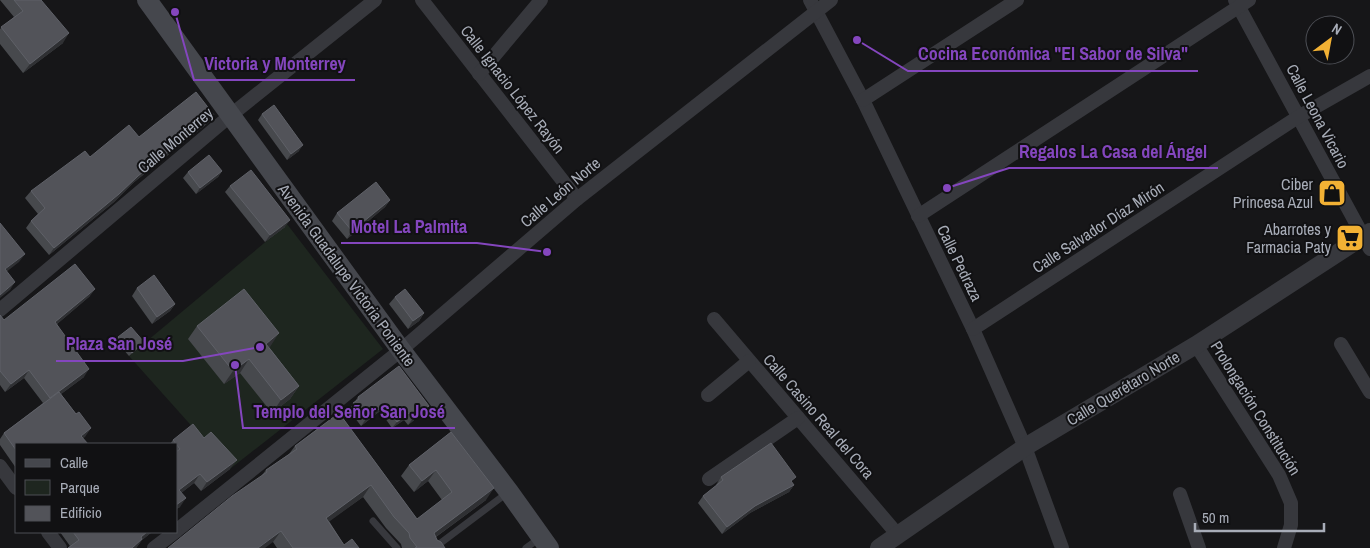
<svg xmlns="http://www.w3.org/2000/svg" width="1370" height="548" font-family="'Archivo Narrow',sans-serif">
<rect width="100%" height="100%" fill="#161618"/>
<polygon fill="#1e261f" points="287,224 383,349 230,469 129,356"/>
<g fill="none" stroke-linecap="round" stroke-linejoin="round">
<g stroke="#37383d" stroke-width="7">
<polyline points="373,521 397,548"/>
<polyline points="434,548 507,493"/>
<polyline points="526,548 541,537"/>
</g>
<g stroke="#37383d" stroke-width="14">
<polyline points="422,0 577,199"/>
<polyline points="810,0 863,100 973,329 1025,447 1062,548"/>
<polyline points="1235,0 1370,249"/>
<polyline points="479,74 541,0"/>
<polyline points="863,100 1017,0"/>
<polyline points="918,216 1249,0"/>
<polyline points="0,310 231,115 375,0"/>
<polyline points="714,319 898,535"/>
<polyline points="973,329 1298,117 1370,76"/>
<polyline points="1341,344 1370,392"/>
<polyline points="1196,345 1279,475 1291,503 1291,525 1284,548"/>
<polyline points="708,395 749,361"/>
<polyline points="0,466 16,488"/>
<polyline points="709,479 798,418"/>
<polyline points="1180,494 1199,548"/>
<polyline points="176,531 401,350 577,199 831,0"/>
<polyline points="48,532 60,548"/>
<polyline points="154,548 175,532"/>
</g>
<polyline stroke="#37383d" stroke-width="18" points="879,548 1025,447 1196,345 1370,232"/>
<polyline stroke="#45474d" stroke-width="20" points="147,0 401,350 509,492 549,548"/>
</g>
<g fill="#47494d">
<polygon points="0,0 42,0 42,1 63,43 23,73 0,44 0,29 14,17"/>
<polygon points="262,114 299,151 287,160 258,120"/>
<polygon points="214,115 209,122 133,183 114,202 49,255 26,228 31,221 38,214 25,198 31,191 90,157 139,137"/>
<polygon points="222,171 218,177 196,194 183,178 188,172"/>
<polygon points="230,186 285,227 265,242 225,192"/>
<polygon points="390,200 385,207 347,239 332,221 337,213"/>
<polygon points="137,288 175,304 170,311 152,324 132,296"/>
<polygon points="90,296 57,324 84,377 61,394 76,414 91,428 83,438 16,444 16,468 0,445 0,439 4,433 43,403 24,378 5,392 0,385 0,315 4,320"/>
<polygon points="395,297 424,313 419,321 408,329 389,304"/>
<polygon points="197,326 270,347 269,347 299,386 290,399 272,413 240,373 224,384 188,339"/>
<polygon points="118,337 141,346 129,356 116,341"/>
<polygon points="358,397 429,406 424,412 408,425 404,420 392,428 380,411 361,426 349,410"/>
<polygon points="339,413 417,519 442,500 428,481 414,492 401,476 409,465 451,432 486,500 436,537 437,540 445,548 402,548 401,544 386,528 363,497 329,521 344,545 359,548 277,548 273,542 262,475 266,470 289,454 295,446"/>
<polygon points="173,440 230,469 201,491 194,483 181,493 180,507 176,509 176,444 170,444"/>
<polygon points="721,477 792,483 794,485 789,492 750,513 722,534 698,503 703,496 717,485 716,485"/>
<polygon points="60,532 152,532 142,540 136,548 68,548 70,546"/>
</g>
<g fill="#2f3033">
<polygon points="69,33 63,43 23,73 30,64"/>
<polygon points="214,115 209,122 133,183 114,202 49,255 54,248 138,176"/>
<polygon points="303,145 299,151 287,160 291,154"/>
<polygon points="222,171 218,177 196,194 200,188"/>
<polygon points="390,200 385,207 347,239 352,231"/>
<polygon points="290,220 285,227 265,242 270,235"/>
<polygon points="25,254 19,262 0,277 5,269"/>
<polygon points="15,282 10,290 0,298 0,295"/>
<polygon points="95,289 90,296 50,330 55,322"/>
<polygon points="175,304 170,311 152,324 157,317"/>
<polygon points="424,313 419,321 408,329 413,321"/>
<polygon points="279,333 270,347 257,357 266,344"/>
<polygon points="144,342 141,346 129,356 132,353"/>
<polygon points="249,359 240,373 224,384 233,371"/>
<polygon points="89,369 84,377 45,406 51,398"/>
<polygon points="29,370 24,378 5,392 11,384"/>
<polygon points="299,386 290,399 272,413 281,400"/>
<polygon points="384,405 380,411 361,426 366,419"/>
<polygon points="429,406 424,412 408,425 413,418"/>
<polygon points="409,413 404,420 392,428 397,422"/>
<polygon points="91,428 85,437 75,444 81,436"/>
<polygon points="237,460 230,469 201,491 207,482"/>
<polygon points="436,470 428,481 414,492 422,481"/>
<polygon points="200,474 194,483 176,497 179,490"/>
<polygon points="371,485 363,497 319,529 326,518"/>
<polygon points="794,485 789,492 750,513 722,534 727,527 755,506"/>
<polygon points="494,488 486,500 426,544 434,533"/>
<polygon points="186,498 180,507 176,509 176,505"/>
<polygon points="281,531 273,542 265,548 258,548"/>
<polygon points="147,532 152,532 142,540 136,548 132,548 141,537"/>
</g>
<g fill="#525359" stroke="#5f6168">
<polygon points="14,0 41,0 69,33 30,64 1,27 23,11"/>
<polygon points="196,92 214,115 138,176 119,194 54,248 31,221 45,208 31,191 85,151 90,157 129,125 139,137"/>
<polygon points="274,105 303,145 291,154 262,114"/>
<polygon points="209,155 222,171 200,188 188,172"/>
<polygon points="251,170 290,220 270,235 230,186"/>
<polygon points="376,182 390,200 352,231 337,213"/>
<polygon points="0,223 25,254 5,269 15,282 0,295"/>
<polygon points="75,264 95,289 55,322 89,369 50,398 29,370 11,384 0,371 0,315 4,320"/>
<polygon points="154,275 175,304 157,317 137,288"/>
<polygon points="244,289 279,333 266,344 299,386 281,400 249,359 233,371 197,326"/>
<polygon points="405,289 424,313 413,321 395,297"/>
<polygon points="131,327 144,342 132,353 118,337"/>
<polygon points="399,366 429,406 413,418 409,413 397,422 384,405 366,419 353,403 359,399 358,397"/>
<polygon points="59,392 76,414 79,412 91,428 81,436 88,444 16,444 16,450 4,433"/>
<polygon points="339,413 417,519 452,492 436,470 422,481 409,465 451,432 494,488 434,533 437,540 441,542 445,548 415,548 417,547 410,538 409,533 394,517 371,485 326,518 344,545 352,539 359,548 293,548 281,531 258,548 168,548 232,496 267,472 266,470 297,449 295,446"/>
<polygon points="193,424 204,438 211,432 237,460 207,482 200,474 179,490 186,498 176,505 176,452 180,449 173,440"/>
<polygon points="771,443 796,477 791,481 794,485 755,506 727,527 703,496 723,480 721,477"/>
<polygon points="73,532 147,532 141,537 142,539 132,548 68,548 79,540"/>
</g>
<defs>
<symbol id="shop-square" viewBox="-11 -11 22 22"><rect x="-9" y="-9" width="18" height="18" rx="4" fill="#f2b134" stroke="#111113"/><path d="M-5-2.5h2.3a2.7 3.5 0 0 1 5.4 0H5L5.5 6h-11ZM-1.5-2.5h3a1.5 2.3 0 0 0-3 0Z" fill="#111"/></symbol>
<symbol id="supermarket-square" viewBox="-11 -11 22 22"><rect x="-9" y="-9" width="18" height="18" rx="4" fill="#f2b134" stroke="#111113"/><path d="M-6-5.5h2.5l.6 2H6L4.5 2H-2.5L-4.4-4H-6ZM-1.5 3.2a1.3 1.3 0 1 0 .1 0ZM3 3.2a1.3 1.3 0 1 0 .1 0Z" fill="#111"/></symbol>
</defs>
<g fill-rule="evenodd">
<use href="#shop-square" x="1316" y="177" width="32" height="32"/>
<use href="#supermarket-square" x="1334" y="222" width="32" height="32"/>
</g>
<g text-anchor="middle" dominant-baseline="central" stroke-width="4" stroke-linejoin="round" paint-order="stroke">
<g font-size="16" fill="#a8adb8" stroke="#111113">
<text transform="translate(513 89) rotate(52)">Calle Ignacio López Rayón</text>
<text transform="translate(1318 116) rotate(62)">Calle Leona Vicario</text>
<text transform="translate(175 140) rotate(-40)">Calle Monterrey</text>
<text transform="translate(560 192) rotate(-40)">Calle León Norte</text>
<text transform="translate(1098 227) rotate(-33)">Calle Salvador Díaz Mirón</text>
<text transform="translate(960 263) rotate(64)">Calle Pedraza</text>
<text transform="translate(347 275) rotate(54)">Avenida Guadalupe Victoria Poniente</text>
<text transform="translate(1123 388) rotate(-31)">Calle Querétaro Norte</text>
<text transform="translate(1256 408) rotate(58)">Prolongación Constitución</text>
<text transform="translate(819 416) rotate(49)">Calle Casino Real del Cora</text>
</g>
<g font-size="16" fill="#a8adb8" stroke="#111113" text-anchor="end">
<text x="1313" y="184">Ciber<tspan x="1313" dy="18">Princesa Azul</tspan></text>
<text x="1331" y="229">Abarrotes y<tspan x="1331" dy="18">Farmacia Paty</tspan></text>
</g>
</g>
<path fill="none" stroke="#8446be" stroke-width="2" d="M857 40L908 71H1198M175 12L194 80H355M947 188L1009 168H1218M547 252L477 243H341M260 347L183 361H56M235 365L243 428H455"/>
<g fill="#8446be" stroke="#111113" stroke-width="2">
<circle cx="857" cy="40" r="5"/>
<circle cx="175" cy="12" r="5"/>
<circle cx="947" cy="188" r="5"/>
<circle cx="547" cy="252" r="5"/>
<circle cx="260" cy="347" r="5"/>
<circle cx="235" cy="365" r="5"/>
</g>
<g font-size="18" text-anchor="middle" font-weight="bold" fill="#8446be" stroke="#111113" stroke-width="4" stroke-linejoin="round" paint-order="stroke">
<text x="1053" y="60">Cocina Económica "El Sabor de Silva"</text>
<text x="275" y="70">Victoria y Monterrey</text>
<text x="1113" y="158">Regalos La Casa del Ángel</text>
<text x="409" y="233">Motel La Palmita</text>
<text x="119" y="350">Plaza San José</text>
<text x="349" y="418">Templo del Señor San José</text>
</g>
<rect x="15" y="443" width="162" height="90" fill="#111113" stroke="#4d4f55"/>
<rect x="25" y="459" width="25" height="8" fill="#45474d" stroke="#4d4f55"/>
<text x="60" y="468" font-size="15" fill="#a8adb8">Calle</text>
<rect x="25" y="480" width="25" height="15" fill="#1e261f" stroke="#4d4f55"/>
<text x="60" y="493" font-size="15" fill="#a8adb8">Parque</text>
<rect x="25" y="506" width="25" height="15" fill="#525359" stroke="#4d4f55"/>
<text x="60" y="518" font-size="15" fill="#a8adb8">Edificio</text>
<g transform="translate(1330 40) rotate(32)"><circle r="24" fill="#111113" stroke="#4d4f55"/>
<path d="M0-4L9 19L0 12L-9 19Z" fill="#f2b134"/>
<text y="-8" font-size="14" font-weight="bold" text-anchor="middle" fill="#a8adb8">N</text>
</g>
<path d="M1195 523v8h129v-8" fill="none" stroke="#a8adb8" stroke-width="2.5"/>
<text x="1202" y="523" font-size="15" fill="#a8adb8" stroke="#111113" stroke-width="4" paint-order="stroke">50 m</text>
</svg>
